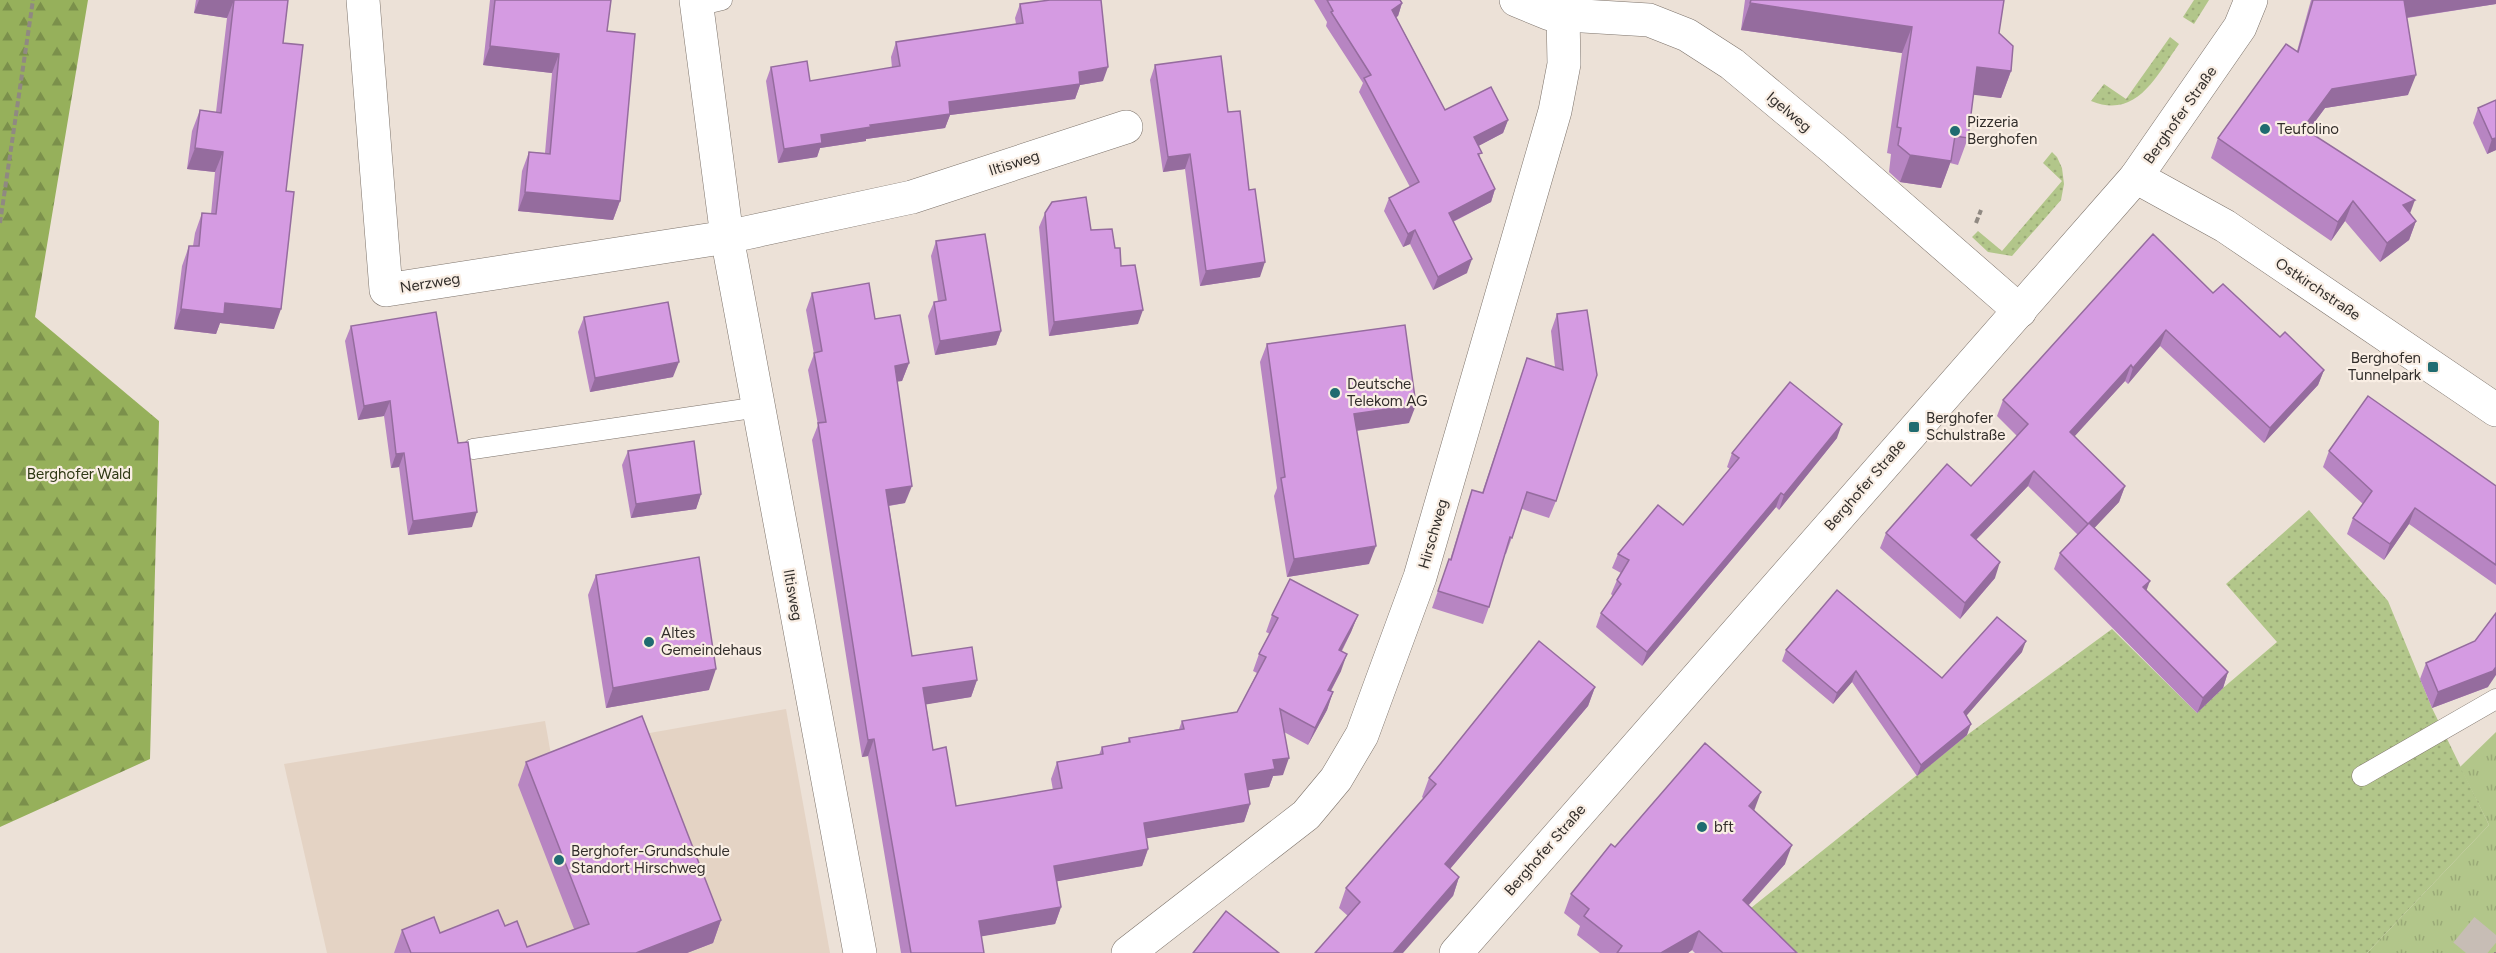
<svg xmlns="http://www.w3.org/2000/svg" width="2496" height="953" font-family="Figtree,sans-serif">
<defs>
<pattern id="grass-dots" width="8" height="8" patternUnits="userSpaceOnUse" patternTransform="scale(1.5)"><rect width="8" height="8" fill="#b2c68a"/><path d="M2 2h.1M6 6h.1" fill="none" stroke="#9aaa77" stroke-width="1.8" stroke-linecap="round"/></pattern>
<pattern id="forest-firs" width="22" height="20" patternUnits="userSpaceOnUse" patternTransform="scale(1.5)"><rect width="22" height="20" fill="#96b05b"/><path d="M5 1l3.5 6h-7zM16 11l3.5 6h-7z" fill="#7b904b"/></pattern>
<pattern id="park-tufts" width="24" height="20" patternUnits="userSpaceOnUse" patternTransform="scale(1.5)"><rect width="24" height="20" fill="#b2c68a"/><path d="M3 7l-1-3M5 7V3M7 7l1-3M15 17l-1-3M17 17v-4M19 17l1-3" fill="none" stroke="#9aaa77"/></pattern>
</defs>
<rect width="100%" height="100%" fill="#ece1d7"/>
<polygon fill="#e4d3c4" points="786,709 830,953 327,953 284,764 545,721 553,766 627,737"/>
<g fill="url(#grass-dots)">
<polygon points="2194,0 2209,0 2194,24 2183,17"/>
<path d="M2170,37L2179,44C2157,75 2137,120 2091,101L2104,84L2126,99Z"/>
<polygon points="2052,152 2057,157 2062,168 2064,184 2061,200 2012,256 1988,252 1972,237 1978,231 2002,251 2062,181 2043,163"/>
<polygon points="2309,510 2388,601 2432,708 2489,825 2367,953 1770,953 1736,920 1967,735 2112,629 2197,713 2223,688 2277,642 2226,584"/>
</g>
<polygon fill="url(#forest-firs)" points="0,0 88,0 35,317 159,421 150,759 0,827"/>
<polygon fill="url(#park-tufts)" points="2496,732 2496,953 2367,953 2489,825 2460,767"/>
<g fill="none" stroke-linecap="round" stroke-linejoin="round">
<polyline stroke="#c7bdb5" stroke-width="33" stroke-dasharray="33 16" stroke-linecap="butt" points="2466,953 2496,917"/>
<defs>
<g id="service">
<polyline points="697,6 722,0"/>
<polyline points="473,449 759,407"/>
<polyline points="2362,776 2496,699"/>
</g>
<g id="minor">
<polyline points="363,0 386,290 727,237 912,197 1126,127"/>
<polyline points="696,0 727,237 860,953"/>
<polyline points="1516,0 1550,14 1649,20 1687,35 1732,64 1833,148 2020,311"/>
<polyline points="1128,953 1306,815 1336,779 1362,735 1420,577 1555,111 1564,64 1563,16"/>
</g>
<g id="tertiary">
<polyline points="2136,177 2225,226 2496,410"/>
<polyline points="1456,953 2136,177 2240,27 2251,0"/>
</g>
</defs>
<use href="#service" stroke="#7d736b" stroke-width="21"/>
<use href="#minor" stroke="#7d736b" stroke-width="34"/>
<use href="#tertiary" stroke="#7d736b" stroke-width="34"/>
<g stroke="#908982" stroke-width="4" stroke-dasharray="6 3" stroke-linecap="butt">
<polyline points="0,223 33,0"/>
<polyline points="1976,223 1981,210"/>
<polyline points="2496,953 2496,952"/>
</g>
<use href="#service" stroke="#fff" stroke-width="20"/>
<use href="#minor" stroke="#fff" stroke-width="33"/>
<use href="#tertiary" stroke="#fff" stroke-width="33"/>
</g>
<g fill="#b785c2">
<polygon points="196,0 288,0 283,43 286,191 274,329 220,323 216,334 174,329 182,266 189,246 193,246 195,233 202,213 211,214 215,172 187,169 192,131 200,110 216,112 227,18 194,13"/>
<polygon points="490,0 611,0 607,31 620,201 613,220 518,211 522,171 529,152 545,153 552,73 483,65"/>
<polygon points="1314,0 1400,0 1402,3 1398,16 1396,17 1445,110 1508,120 1503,133 1478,146 1480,158 1495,189 1491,202 1453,222 1467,273 1433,290 1410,244 1403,247 1384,211 1389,198 1410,187 1359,92 1363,83 1326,26 1327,22"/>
<polygon points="1745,0 2004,0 1999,33 2011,71 2001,98 1973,94 1968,138 1958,165 1950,163 1941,188 1900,182 1889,172 1891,154 1887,153 1902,53 1741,30"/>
<polygon points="2311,0 2496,0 2496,4 2407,18 2408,95 2325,108 2308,131 2410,213 2416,221 2409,240 2380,262 2345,221 2331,241 2211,158 2218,138 2297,51"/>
<polygon points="1020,4 1103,81 1080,85 1075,99 950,115 945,128 866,139 866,141 820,148 817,157 778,163 766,81 771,67 810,81 892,68 891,57 896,42 1016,24 1015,18"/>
<polygon points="1155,65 1228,112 1249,190 1260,277 1200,286 1185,169 1163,172 1150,80"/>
<polygon points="2496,100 2496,150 2487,154 2473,123 2478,108"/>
<polygon points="1045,213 1091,230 1115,248 1138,324 1049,336 1039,227"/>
<polygon points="936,241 1001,331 996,345 935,355 928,316 934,302 938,301 931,256"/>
<polygon points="812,293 875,319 909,363 902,381 897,381 905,503 889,506 912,656 977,680 971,697 926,704 933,750 956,806 1053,790 1051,779 1057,762 1099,755 1102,747 1128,742 1129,738 1179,729 1182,721 1237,712 1257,673 1253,671 1259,654 1270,634 1266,632 1272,615 1358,615 1351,632 1342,651 1341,671 1331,691 1333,692 1327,710 1308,745 1284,732 1283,775 1273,776 1269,787 1248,790 1250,804 1244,822 1147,838 1148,849 1142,866 1057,881 1061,907 1055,924 981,936 984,953 901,953 868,756 862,757 812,440 818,425 808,370 814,354 806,310"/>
<polygon points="2213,293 2280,337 2324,370 2318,385 2264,443 2160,346 2128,384 2125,381 2074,436 2125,486 2119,502 2094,528 2146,591 2228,672 2223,688 2197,713 2054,569 2060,553 2078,535 2028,486 1976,540 1995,578 1960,619 1880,548 1886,533 1971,486 2017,436 1997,416 2003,400"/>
<polygon points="1587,310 1556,501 1549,518 1522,509 1506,554 1505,554 1489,607 1483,624 1432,608 1449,559 1450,560 1466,507 1472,490 1482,493 1527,358 1555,367 1551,331 1557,314"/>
<polygon points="584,317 673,377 590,392 578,332"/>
<polygon points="351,326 472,527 408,535 399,467 391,468 384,416 358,420 345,341"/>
<polygon points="1267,344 1409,423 1356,431 1369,564 1287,577 1274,496 1277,488 1260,362"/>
<polygon points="1837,438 1779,510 1776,507 1642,666 1596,627 1601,613 1613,596 1611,594 1617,580 1621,573 1612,568 1618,554 1683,525 1730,469 1727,467 1732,453"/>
<polygon points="628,451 701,494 696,509 631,518 622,465"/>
<polygon points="2329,451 2496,486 2496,585 2409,524 2384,560 2347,534 2353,518 2363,504 2323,467"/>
<polygon points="596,575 709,690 606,708 588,595"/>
<polygon points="2475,641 2488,687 2432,708 2420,679 2426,663"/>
<polygon points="1786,650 1942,678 2022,652 1966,716 1967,735 1917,776 1852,682 1833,704 1782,661"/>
<polygon points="1595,687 1588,706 1450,869 1459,877 1453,896 1348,916 1339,908 1346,888 1424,799 1422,797 1429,778"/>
<polygon points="526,762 721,920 713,943 687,953 394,953 402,930 440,933 505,926 527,947 574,929 518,785"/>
<polygon points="1754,811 1785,864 1748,906 1797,953 1695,953 1692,950 1688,953 1600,953 1577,935 1580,926 1564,913 1571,894 1615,847"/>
</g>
<g fill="#956c9e">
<polygon points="199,0 234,0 227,18 194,13"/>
<polygon points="2404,0 2496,0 2496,4 2397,19"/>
<polygon points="1402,3 1398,16 1387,23 1392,10"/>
<polygon points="1750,3 1912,27 1902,53 1741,30"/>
<polygon points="490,46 559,54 552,73 483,65"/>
<polygon points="1108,67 1103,81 1080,85 1075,99 950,115 945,128 866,139 866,141 820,148 817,157 778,163 784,149 821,135 870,125 949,102 1079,72"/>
<polygon points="1977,67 2011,71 2001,98 1967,94"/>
<polygon points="2416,75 2408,95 2325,108 2296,147 2303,128 2332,89"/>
<polygon points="1508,120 1503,133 1469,151 1474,137"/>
<polygon points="2496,138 2496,150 2487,154 2492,139"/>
<polygon points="195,148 223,152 215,172 187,169"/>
<polygon points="1190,154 1185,169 1163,172 1168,157"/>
<polygon points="1910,155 1951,161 1941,188 1900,182"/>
<polygon points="1495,189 1491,202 1444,226 1449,213"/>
<polygon points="525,192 620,201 613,220 518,211"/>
<polygon points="2415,200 2408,219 2403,205"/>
<polygon points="2353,201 2345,221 2331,241 2338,222"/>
<polygon points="2416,221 2409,240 2380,262 2387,243"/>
<polygon points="1415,230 1410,244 1403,247 1408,234"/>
<polygon points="1472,259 1467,273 1433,290 1438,277"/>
<polygon points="1265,262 1260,277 1200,286 1206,271"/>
<polygon points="225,303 281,309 274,329 220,323 216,334 174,329 181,309"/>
<polygon points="1143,310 1138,324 1049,336 1054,322"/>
<polygon points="2166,330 2160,346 2128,384 2133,368"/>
<polygon points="1001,331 996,345 935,355 940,341"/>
<polygon points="679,362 673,377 590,392 595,378"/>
<polygon points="909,363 902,381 889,383 895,366"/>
<polygon points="2131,365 2125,381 2064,448 2070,432"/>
<polygon points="2324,370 2318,385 2264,443 2270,428"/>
<polygon points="390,401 384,416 358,420 364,406"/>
<polygon points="1416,405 1409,423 1347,432 1354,414"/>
<polygon points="1842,424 1837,438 1779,510 1784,495"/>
<polygon points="404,453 399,467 391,468 396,454"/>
<polygon points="2034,471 2028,486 1965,551 1971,535"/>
<polygon points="912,486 905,503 880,507 886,490"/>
<polygon points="2125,486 2119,502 2084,539 2089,523"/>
<polygon points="1781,493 1776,507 1642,666 1647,652"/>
<polygon points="701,494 696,509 631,518 636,504"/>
<polygon points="2415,508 2409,524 2384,560 2390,544"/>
<polygon points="477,512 472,527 408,535 413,521"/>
<polygon points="1376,546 1369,564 1287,577 1294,559"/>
<polygon points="2000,562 1995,578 1960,619 1965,603"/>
<polygon points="2150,581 2144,597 2143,587"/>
<polygon points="1358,615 1351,632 1333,667 1339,650"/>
<polygon points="2026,641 2022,652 1960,723 1964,712"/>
<polygon points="1347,654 1341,671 1322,707 1328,690"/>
<polygon points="2496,667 2496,675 2488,687 2432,708 2438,692"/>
<polygon points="716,669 709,690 606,708 613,688"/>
<polygon points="1856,671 1852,682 1833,704 1837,693"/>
<polygon points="2228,672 2223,688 2197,713 2203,698"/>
<polygon points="977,680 971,697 917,706 923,688"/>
<polygon points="1595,687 1588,706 1438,883 1445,864"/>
<polygon points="1333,692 1327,710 1308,745 1315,728"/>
<polygon points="1971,724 1967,735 1917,776 1921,765"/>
<polygon points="874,739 868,756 862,757 868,740"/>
<polygon points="1289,758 1283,775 1273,776 1269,787 1239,792 1245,774 1273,760"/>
<polygon points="1761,792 1754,811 1749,806"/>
<polygon points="1250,804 1244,822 1137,840 1144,823"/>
<polygon points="1792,845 1785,864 1736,919 1743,900"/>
<polygon points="1148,849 1142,866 1048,883 1054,866"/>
<polygon points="1459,877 1453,896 1403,953 1393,953"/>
<polygon points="1061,907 1055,924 972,938 979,921"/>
<polygon points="721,920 713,943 687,953 636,953"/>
<polygon points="1699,931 1692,950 1688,953 1661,953"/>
</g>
<g fill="#d59be2" stroke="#956c9e" stroke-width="1.5">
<polygon points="234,0 288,0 283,43 303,45 286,191 294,192 281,309 225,303 224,314 181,309 189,246 199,246 202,213 216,214 223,152 195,148 200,110 221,113"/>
<polygon points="495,0 611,0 607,31 635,34 620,201 525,192 529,152 550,154 559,54 490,46"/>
<polygon points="1050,0 1101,0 1108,67 1079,72 1080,84 949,102 950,114 870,125 871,127 821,135 822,143 784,149 771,67 807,61 810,81 900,66 896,42 1023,23 1020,4"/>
<polygon points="1327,0 1400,0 1402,3 1392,10 1445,110 1491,87 1508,120 1474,137 1482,153 1478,154 1495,189 1449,213 1472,259 1438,277 1415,230 1408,234 1389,198 1419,182 1364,78 1371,75 1331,12 1333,11"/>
<polygon points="1751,0 2004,0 1999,33 2013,46 2011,71 1977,67 1968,138 1955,136 1951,161 1910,155 1898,145 1901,128 1897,127 1912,27 1750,3"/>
<polygon points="2313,0 2404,0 2416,75 2332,89 2303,128 2415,200 2403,205 2416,221 2387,243 2353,201 2338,222 2218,138 2286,44 2298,52"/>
<polygon points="1221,56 1228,112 1240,111 1249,190 1255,189 1265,262 1206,271 1190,154 1168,157 1155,65"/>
<polygon points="2496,100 2496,138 2492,139 2478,108"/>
<polygon points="1086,197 1091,230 1112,229 1115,248 1120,248 1121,266 1135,265 1143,310 1054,322 1045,213 1052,202"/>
<polygon points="985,234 1001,331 940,341 934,302 946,300 936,241"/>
<polygon points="2153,234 2213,293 2223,284 2280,337 2285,332 2324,370 2270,428 2166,330 2133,368 2131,365 2070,432 2125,486 2089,523 2150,581 2143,587 2228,672 2203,698 2060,553 2088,524 2034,471 1971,535 2000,562 1965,603 1886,533 1947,464 1971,486 2028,424 2003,400"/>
<polygon points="869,283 875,319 900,315 909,363 895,366 912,486 886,490 912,656 972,647 977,680 923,688 933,750 946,747 956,806 1062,788 1057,762 1103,754 1102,747 1130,742 1129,738 1184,729 1182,721 1237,712 1266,657 1259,654 1278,618 1272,615 1290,579 1358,615 1339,650 1347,654 1328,690 1333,692 1315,728 1280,709 1289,758 1273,760 1275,769 1245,774 1250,804 1144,823 1148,849 1054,866 1061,907 979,921 984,953 911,953 874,739 868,740 818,423 826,422 814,353 822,351 812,293"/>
<polygon points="668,302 679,362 595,378 584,317"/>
<polygon points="1587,310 1597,375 1556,501 1527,492 1512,538 1510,537 1489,607 1438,591 1449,559 1451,560 1472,490 1483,493 1527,358 1563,370 1557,314"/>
<polygon points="436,312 458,443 468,442 477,512 413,521 404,453 396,454 390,401 364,406 351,326"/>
<polygon points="1405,325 1416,405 1354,414 1376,546 1294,559 1281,478 1285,477 1267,344"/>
<polygon points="1790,382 1842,424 1784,495 1781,493 1647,652 1601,613 1621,584 1617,580 1629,560 1618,554 1658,505 1683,525 1739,458 1732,453"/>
<polygon points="2368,396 2496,486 2496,565 2415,508 2390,544 2353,518 2372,491 2329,451"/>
<polygon points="694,441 701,494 636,504 628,451"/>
<polygon points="699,557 716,669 613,688 596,575"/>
<polygon points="1837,590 1942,678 1997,617 2026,641 1964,712 1971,724 1921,765 1856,671 1837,693 1786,650"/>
<polygon points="2496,613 2496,667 2493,671 2438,692 2426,663 2475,641"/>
<polygon points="1539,641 1595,687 1445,864 1459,877 1393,953 1315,953 1360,902 1346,888 1436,784 1429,778"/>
<polygon points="642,716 721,920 636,953 411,953 402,930 434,917 440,933 498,910 505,926 517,921 527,947 589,924 526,762"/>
<polygon points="1705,743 1761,792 1749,806 1792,845 1743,900 1797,953 1723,953 1699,931 1661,953 1617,953 1622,946 1584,916 1589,909 1571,894 1611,844 1615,847"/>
<polygon points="1226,911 1279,953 1193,953"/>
</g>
<g fill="#1f6b70" stroke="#f9eee4" stroke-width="2">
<circle cx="2265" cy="129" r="6"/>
<circle cx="1955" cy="131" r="6"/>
<rect x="2427" y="361" width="12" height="12" rx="3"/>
<circle cx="1335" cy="393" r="6"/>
<rect x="1908" y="421" width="12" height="12" rx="3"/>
<circle cx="649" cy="642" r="6"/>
<circle cx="1702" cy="827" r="6"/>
<circle cx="559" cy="860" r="6"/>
</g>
<g text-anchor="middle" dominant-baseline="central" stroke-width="4.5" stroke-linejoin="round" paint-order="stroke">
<g font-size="15" fill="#322e2b" stroke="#f9eee4">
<text transform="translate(1789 112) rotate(40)">Igelweg</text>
<text transform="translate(2180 115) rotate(-55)">Berghofer Straße</text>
<text transform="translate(1014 163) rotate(-18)">Iltisweg</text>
<text transform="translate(430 283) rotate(-9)">Nerzweg</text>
<text transform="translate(2318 289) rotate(34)">Ostkirchstraße</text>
<text transform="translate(1865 485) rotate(-49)">Berghofer Straße</text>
<text transform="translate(1433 534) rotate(-74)">Hirschweg</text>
<text transform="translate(793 595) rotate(80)">Iltisweg</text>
<text transform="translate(1545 850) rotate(-49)">Berghofer Straße</text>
</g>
<g font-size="15" fill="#322e2b" stroke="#f9eee4" text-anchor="start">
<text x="1967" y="122">Pizzeria<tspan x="1967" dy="17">Berghofen</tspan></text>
<text x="2277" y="129">Teufolino</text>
<text x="2421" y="358" text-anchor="end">Berghofen<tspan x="2421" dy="17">Tunnelpark</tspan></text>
<text x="1347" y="384">Deutsche<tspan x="1347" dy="17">Telekom AG</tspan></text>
<text x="1926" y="418">Berghofer<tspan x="1926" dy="17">Schulstraße</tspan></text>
<text x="661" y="633">Altes<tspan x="661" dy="17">Gemeindehaus</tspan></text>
<text x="1714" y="827">bft</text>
<text x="571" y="851">Berghofer-Grundschule<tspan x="571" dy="17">Standort Hirschweg</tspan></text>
</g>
<g font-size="15" fill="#2e3814" stroke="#f9eee4">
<text x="79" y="474">Berghofer Wald</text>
</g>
</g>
</svg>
